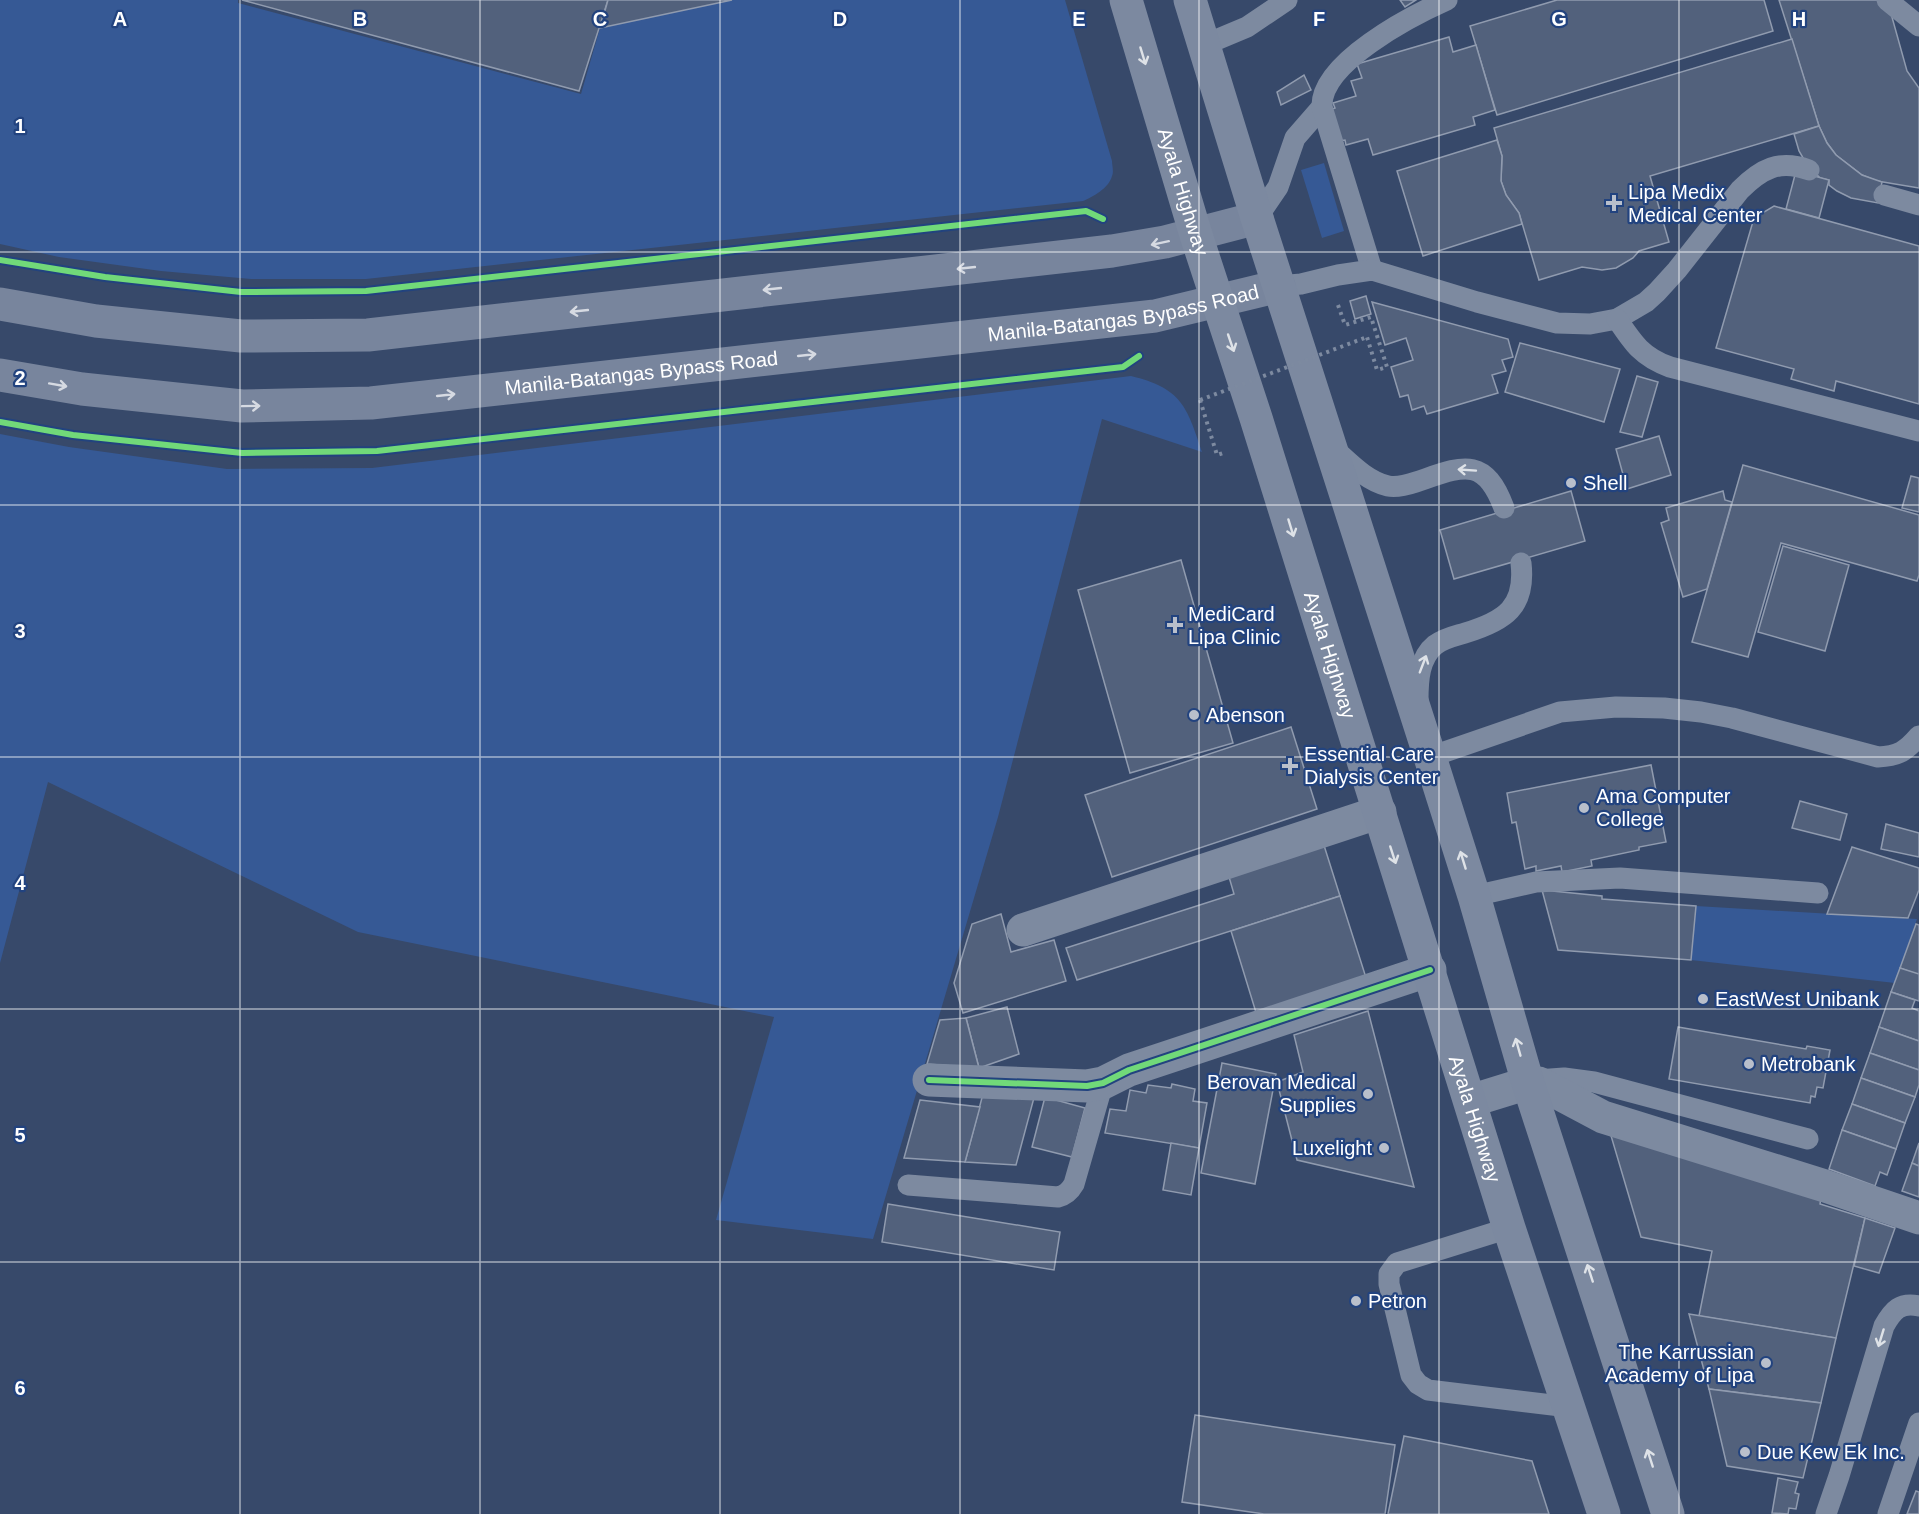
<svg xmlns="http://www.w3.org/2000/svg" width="1919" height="1514" font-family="Arial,sans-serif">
<rect width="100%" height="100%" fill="#37496a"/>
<g fill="#365995">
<path d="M0,0H238V3L581,94L600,28L732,0H1065L1112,161C1112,165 1114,172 1112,176C1109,188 1093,197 1083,201L366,279H251L161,271L59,257L0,244Z"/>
<polygon points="1324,163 1344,231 1322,238 1301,170"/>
<path d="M1131,376C1181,388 1187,406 1202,452L1102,419L998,817L873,1239L716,1220L774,1017L358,932L48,782L0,963V434L69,447L227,469L372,468Z"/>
<polygon points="1696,906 1917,919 1895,983 1691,960"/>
</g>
<g fill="#52617c" stroke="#909baf" stroke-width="1.5">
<polygon points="242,0 608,0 579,91"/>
<polygon points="608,0 732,0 600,28"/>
<polygon points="1400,0 1416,0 1405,7"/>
<polygon points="1557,0 1764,0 1773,31 1497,115 1470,26"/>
<polygon points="1779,0 1877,0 1890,10 1907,71 1919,88 1919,188 1877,181 1862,175 1836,155 1827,143 1819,126"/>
<polygon points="1449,37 1453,52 1476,45 1495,110 1473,117 1475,125 1373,155 1368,139 1346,145 1345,140 1339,141 1329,110 1335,108 1333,103 1356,96 1351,81 1362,78 1357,64"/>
<polygon points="1792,39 1819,126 1650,176 1669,242 1639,251 1633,258 1616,268 1602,270 1582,267 1539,280 1519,213 1506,195 1501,181 1502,156 1494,128"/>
<polygon points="1304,75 1311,90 1281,105 1277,92"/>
<polygon points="1819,126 1827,143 1836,155 1862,175 1882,182 1878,203 1851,198 1837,191 1829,185 1829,180 1820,178 1806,163 1799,151 1794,134"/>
<polygon points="1497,140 1502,156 1501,181 1506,195 1519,213 1522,224 1423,256 1397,171"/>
<polygon points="1796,171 1829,180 1819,218 1786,209"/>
<polygon points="1774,206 1919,246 1919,404 1836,381 1834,391 1791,379 1794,369 1716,348 1754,218"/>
<polygon points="1366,296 1371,314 1355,319 1350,301"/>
<polygon points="1372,302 1508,339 1513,357 1502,360 1506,371 1492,375 1498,393 1427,414 1424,406 1412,410 1408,395 1400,397 1391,367 1413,360 1406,338 1385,345"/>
<polygon points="1520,343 1620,369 1604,422 1505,392"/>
<polygon points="1637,376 1658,382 1642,437 1620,432"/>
<polygon points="1659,436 1671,475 1627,489 1616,449"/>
<polygon points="1743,465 1919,515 1919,575 1917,581 1781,543 1748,657 1692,642"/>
<polygon points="1911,476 1919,478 1919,512 1902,508"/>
<polygon points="1571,491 1585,541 1454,579 1440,530"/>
<polygon points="1723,491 1725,500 1732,502 1707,589 1683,597 1661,523 1669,520 1666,508"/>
<polygon points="1783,546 1849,565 1825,651 1758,632"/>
<polygon points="1181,560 1233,743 1130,773 1078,590"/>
<polygon points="1291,727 1317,809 1112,877 1085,795"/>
<polygon points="1651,765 1666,842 1639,847 1639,850 1591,860 1592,866 1562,872 1561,866 1536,871 1536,866 1525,869 1516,822 1512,823 1507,793"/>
<polygon points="1800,801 1847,814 1840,840 1792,828"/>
<polygon points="1886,824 1919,833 1919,857 1881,849"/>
<polygon points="1322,839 1340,896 1077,980 1066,948 1234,894 1227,870"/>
<polygon points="1852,847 1919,868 1919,890 1908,918 1827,914"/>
<polygon points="1542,890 1602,896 1602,899 1696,906 1691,960 1558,950"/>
<polygon points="1340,896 1368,984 1258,1019 1231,931"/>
<polygon points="1001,914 1011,952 1054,940 1066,981 963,1013 954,983 972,924"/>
<polygon points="1916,924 1919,925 1919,975 1900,968"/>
<polygon points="1900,968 1919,974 1919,1001 1891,992"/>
<polygon points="1891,992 1915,1000 1912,1008 1919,1011 1919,1041 1879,1027"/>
<polygon points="1007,1007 1019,1054 979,1068 966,1018"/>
<polygon points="1368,1011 1414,1187 1297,1160 1277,1082 1303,1072 1294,1035"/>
<polygon points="966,1018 979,1068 927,1064 940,1020"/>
<polygon points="1678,1027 1806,1049 1807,1046 1830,1050 1823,1088 1817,1087 1815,1097 1811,1096 1810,1103 1669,1079"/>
<polygon points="1879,1027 1919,1041 1919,1070 1870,1053"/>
<polygon points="1870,1053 1919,1070 1919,1085 1915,1097 1861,1078"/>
<polygon points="1222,1063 1276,1074 1255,1184 1201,1173"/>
<polygon points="1861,1078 1915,1097 1905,1123 1852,1104"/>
<polygon points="1172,1084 1195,1089 1193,1101 1207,1103 1199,1148 1105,1133 1110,1109 1126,1111 1130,1090 1146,1093 1148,1085 1171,1088"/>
<polygon points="984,1090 1035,1094 1016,1165 965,1162"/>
<polygon points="1045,1097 1085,1108 1072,1157 1032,1147"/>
<polygon points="920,1100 980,1107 965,1162 904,1158"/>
<polygon points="1852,1104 1905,1123 1896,1149 1842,1130"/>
<polygon points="1609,1129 1821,1198 1820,1204 1865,1218 1836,1338 1699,1316 1712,1251 1641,1237"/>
<polygon points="1842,1130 1896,1149 1887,1175 1880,1172 1875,1186 1829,1169"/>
<polygon points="1171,1143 1199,1148 1191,1195 1163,1190"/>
<polygon points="1919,1143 1919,1166 1912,1163"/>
<polygon points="1912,1163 1919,1166 1919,1197 1902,1191"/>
<polygon points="888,1204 1060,1232 1054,1270 882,1242"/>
<polygon points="1865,1218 1895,1228 1879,1273 1854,1266"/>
<polygon points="1689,1314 1836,1338 1821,1403 1709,1389"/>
<polygon points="1709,1389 1821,1403 1803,1478 1727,1466"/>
<polygon points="1195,1415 1395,1445 1385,1514 1264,1514 1182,1502"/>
<polygon points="1404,1436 1532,1461 1549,1514 1388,1514"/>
<polygon points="1778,1478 1798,1482 1795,1493 1799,1494 1796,1509 1789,1508 1788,1514 1772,1513"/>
<polygon points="1916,1491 1919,1492 1919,1514 1907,1514"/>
</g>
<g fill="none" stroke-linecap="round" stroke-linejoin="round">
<g stroke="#7d8aa0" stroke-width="4" stroke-dasharray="3 4.5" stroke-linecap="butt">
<polyline points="1338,305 1345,325 1371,317 1387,367 1377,370 1367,337"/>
<polyline points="1200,400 1217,455 1223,453"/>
</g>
<g stroke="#7d8aa0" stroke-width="21">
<polyline points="1887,0 1919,26"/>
<polyline points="1204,45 1247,27 1287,0"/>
<polyline points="1884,195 1919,205"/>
<polyline points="1257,218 1278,187 1295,138 1322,107"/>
<path d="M1372,270L1322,107C1320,63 1411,16 1447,0"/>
<path d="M1279,286L1301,284L1338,275L1372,270L1477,302L1557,323L1590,324L1617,319L1646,302L1657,292L1677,270L1740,190C1761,169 1779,159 1809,170"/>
<path d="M1617,319C1633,343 1642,357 1670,367L1919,431"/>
<path d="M1332,447C1349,462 1366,481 1388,486C1397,488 1407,485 1416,482C1461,467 1484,454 1504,508"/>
<path d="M1418,700C1418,681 1419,658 1435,645C1444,638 1455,636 1465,633C1505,621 1526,607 1521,563"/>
<path d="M1430,757L1560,712L1616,707L1664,708L1701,712L1732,718L1878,757C1899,756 1906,751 1919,736"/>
<polyline points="1474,896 1536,882 1620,878 1818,893"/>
<polyline points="1537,1080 1564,1078 1594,1082 1808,1139"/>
<path d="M908,1185L1058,1197C1066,1195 1070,1191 1074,1184L1103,1083"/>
<polyline points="1509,1228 1397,1263 1389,1274 1389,1284 1411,1375 1418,1384 1428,1390 1569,1407"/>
<path d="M1826,1514L1839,1476L1884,1326C1893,1310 1900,1302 1919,1306"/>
<polyline points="1888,1514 1919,1423"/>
</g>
<g stroke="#7d8aa0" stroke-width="33">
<polyline points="1023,930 1380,812"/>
<polyline points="929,1080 1087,1086 1103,1083 1129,1070 1430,970"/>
<polyline points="1470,1101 1528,1083 1539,1083 1603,1117 1825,1186 1919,1218"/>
</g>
<g stroke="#78859d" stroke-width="33">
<polyline points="0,304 96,321 241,336 368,335 1112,251 1165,242 1257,218"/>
<path id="s1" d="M0,375L82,389L242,406L371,403L1155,316L1279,286"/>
</g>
<g stroke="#7c89a0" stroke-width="33">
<path id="s2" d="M1126,0L1196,235L1256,418L1509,1228L1604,1514"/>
<polyline points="1190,0 1257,218 1430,757 1474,896 1528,1083 1668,1514"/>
</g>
<polyline stroke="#7d8aa0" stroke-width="4" stroke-dasharray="3 4.5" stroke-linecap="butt" points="1200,400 1367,337"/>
<defs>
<g id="cycleway">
<polyline points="0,260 105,277 241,292 366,291 1086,211 1103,219"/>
<polyline points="0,422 73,435 242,453 377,451 1123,367 1139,356"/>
<polyline points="929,1080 1087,1086 1103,1083 1129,1070 1430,970"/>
</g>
</defs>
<use href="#cycleway" stroke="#22437f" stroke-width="10"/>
<use href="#cycleway" stroke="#71d979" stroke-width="6"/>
</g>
<defs><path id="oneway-shaft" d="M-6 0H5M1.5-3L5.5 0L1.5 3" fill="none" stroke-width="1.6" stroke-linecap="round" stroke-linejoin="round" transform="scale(1.5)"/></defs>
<g stroke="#dee2e7">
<use href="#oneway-shaft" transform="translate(1143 56) rotate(73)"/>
<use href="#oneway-shaft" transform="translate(1231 343) rotate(71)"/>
<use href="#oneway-shaft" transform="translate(1467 470) rotate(-176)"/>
<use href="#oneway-shaft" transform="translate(1291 528) rotate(73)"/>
<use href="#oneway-shaft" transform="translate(1423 664) rotate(-69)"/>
<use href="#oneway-shaft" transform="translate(1393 855) rotate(72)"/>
<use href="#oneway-shaft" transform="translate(1463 860) rotate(-107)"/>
<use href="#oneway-shaft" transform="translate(1518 1047) rotate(-106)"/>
<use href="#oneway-shaft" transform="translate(1590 1273) rotate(-108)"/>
<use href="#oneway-shaft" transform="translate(1881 1338) rotate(107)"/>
<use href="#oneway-shaft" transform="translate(1650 1458) rotate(-108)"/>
</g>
<g stroke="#d6dae2">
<use href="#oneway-shaft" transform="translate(1160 243) rotate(168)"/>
<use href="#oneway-shaft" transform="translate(966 268) rotate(174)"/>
<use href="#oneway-shaft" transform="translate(772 289) rotate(174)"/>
<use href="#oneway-shaft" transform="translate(579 311) rotate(174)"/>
<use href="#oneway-shaft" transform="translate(807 355) rotate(-6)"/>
<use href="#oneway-shaft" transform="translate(58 385) rotate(10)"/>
<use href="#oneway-shaft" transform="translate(446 395) rotate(-6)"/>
<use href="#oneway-shaft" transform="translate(251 406) rotate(-1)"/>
</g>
<path fill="none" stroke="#fff" stroke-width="1.5" stroke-opacity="0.55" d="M240,0V1514M480,0V1514M720,0V1514M960,0V1514M1199,0V1514M1439,0V1514M1679,0V1514M0,252H1919M0,505H1919M0,757H1919M0,1009H1919M0,1262H1919"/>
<g fill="#b9bfcb" stroke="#22437f" stroke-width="2">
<path d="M1611 194h6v6h6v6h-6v6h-6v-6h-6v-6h6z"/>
<circle cx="1571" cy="483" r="6"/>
<path d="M1172 616h6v6h6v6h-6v6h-6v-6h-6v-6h6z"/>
<circle cx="1194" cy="715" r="6"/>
<path d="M1287 757h6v6h6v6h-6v6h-6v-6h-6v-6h6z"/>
<circle cx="1584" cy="808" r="6"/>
<circle cx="1703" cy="999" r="6"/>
<circle cx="1749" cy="1064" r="6"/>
<circle cx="1368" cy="1094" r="6"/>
<circle cx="1384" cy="1148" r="6"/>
<circle cx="1356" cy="1301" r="6"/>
<circle cx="1766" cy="1363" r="6"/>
<circle cx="1745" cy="1452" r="6"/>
</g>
<g text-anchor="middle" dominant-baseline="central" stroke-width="4.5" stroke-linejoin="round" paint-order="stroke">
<g font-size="20" fill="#fff" stroke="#22437f">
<text stroke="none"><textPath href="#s2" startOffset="200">Ayala Highway</textPath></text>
<text stroke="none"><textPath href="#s1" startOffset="1131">Manila-Batangas Bypass Road</textPath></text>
<text stroke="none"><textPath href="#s1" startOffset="645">Manila-Batangas Bypass Road</textPath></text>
<text stroke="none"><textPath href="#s2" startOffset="686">Ayala Highway</textPath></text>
<text stroke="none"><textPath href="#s2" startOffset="1172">Ayala Highway</textPath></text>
</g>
<g font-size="20" fill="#fff" stroke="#22437f" text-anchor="start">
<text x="1628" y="192">Lipa Medix<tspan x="1628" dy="23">Medical Center</tspan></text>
<text x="1583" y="483">Shell</text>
<text x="1188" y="614">MediCard<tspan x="1188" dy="23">Lipa Clinic</tspan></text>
<text x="1206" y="715">Abenson</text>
<text x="1304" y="754">Essential Care<tspan x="1304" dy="23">Dialysis Center</tspan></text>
<text x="1596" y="796">Ama Computer<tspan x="1596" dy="23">College</tspan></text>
<text x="1715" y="999">EastWest Unibank</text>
<text x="1761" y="1064">Metrobank</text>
<text x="1356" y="1082" text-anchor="end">Berovan Medical<tspan x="1356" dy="23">Supplies</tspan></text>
<text x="1372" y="1148" text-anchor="end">Luxelight</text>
<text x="1368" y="1301">Petron</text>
<text x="1754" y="1352" text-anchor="end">The Karrussian<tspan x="1754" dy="23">Academy of Lipa</tspan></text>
<text x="1757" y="1452">Due Kew Ek Inc.</text>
</g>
</g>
<g font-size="20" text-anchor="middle" font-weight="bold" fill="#fff" stroke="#22437f" stroke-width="4.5" stroke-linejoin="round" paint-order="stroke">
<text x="120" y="26">A</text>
<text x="360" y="26">B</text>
<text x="600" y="26">C</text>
<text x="840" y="26">D</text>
<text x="1079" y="26">E</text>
<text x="1319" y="26">F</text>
<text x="1559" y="26">G</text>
<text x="1799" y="26">H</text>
<text x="20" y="133">1</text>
<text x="20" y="385">2</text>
<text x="20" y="638">3</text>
<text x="20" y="890">4</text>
<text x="20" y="1142">5</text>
<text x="20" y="1395">6</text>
</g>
</svg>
